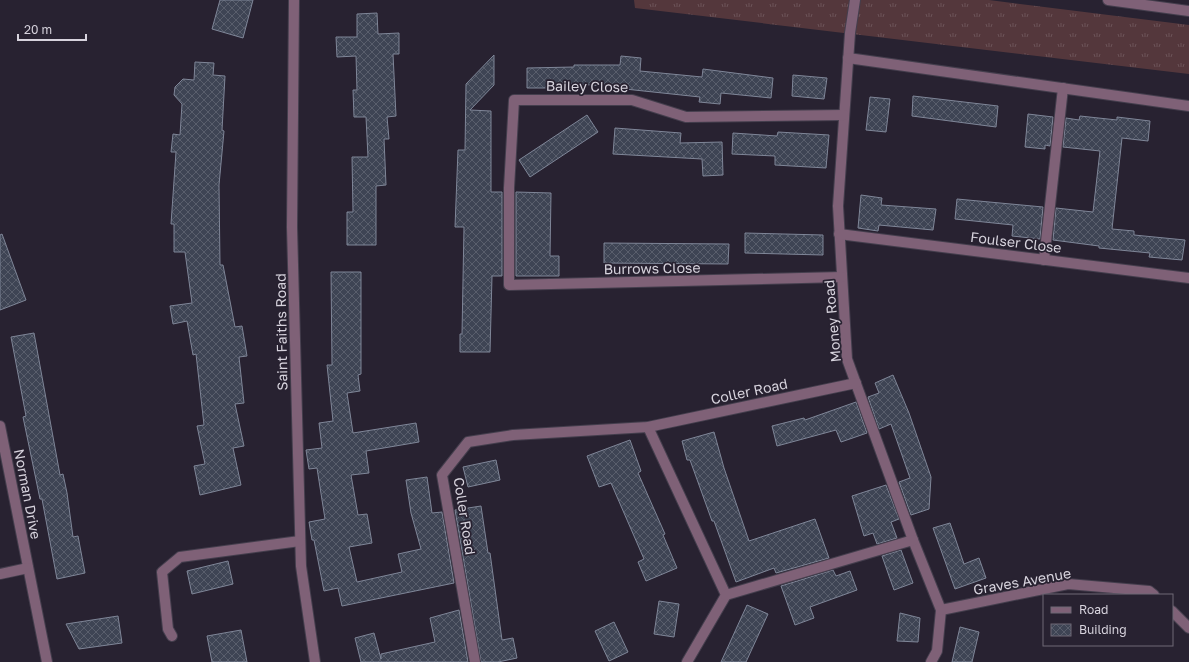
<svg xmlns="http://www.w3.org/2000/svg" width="1189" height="662" font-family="'Golos Text',sans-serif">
<defs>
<pattern id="grass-tufts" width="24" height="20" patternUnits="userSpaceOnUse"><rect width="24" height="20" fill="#54373c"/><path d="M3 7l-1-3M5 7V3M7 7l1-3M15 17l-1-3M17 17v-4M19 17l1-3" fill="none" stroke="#6c5358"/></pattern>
<pattern id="building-cross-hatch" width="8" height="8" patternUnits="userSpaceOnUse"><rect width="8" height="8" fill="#3e4454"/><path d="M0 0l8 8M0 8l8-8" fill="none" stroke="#595e6c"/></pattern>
</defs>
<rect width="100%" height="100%" fill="#282231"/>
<polygon fill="url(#grass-tufts)" points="634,0 989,0 1189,25 1189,74 635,8"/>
<g fill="url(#building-cross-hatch)" stroke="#7f8698">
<polygon points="220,0 253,0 243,38 212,29"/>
<polygon points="377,13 378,34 399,33 399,54 393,54 396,116 387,117 389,139 384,139 386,185 376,186 376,245 347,245 347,212 353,212 352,157 368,157 366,117 354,117 353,90 357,90 356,56 337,57 336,37 357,37 357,14"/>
<polygon points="494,55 494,85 470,110 491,111 491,192 502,192 502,276 492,276 490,352 460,352 460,334 462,334 464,227 455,227 458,150 465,150 466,84"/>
<polygon points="621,56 641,58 640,71 702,77 703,69 773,78 771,98 721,93 720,104 699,102 700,97 625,89 628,88 566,83 569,88 527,88 527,68 574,67 574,65 620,65"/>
<polygon points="195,62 214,63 213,75 225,76 222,130 224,131 219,185 220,265 223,265 235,327 242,326 247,356 239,357 244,403 235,404 244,446 233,448 241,485 200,495 194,466 205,464 197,426 204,425 196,354 193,355 187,321 173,324 170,306 192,303 185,252 174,252 174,224 171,224 176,152 171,152 173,134 180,135 182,104 174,95 175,87 183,79 194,80"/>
<polygon points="793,75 827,78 824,99 792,96"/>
<polygon points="913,96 998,106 996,127 912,116"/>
<polygon points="870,97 890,99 886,132 866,130"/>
<polygon points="1028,114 1053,117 1050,146 1045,145 1045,149 1025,147"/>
<polygon points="587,115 598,132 530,177 519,160"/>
<polygon points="1080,116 1117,120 1117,117 1150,121 1148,141 1122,138 1112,229 1134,231 1134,235 1185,240 1182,260 1149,257 1150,253 1099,248 1099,246 1053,240 1056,208 1093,212 1100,151 1063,147 1066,118 1079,120"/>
<polygon points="615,128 681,133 680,143 722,142 723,175 703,176 702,159 613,154"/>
<polygon points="778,132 829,135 826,168 775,165 775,156 732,154 733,133 777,136"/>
<polygon points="516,192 551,193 550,256 559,256 559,276 516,276"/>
<polygon points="861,195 882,198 881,205 936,209 933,230 879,225 878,231 858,228"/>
<polygon points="957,199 1043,207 1040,239 1012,236 1013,225 955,219"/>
<polygon points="745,233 823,235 823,255 745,253"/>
<polygon points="2,234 26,300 0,310 0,235"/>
<polygon points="604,243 729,244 728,264 604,263"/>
<polygon points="331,272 361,272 361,374 358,375 360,391 347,393 353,433 416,423 419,442 366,451 369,473 351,475 358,515 367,514 372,543 349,547 357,582 402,572 398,554 421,549 411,513 406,480 427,477 432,513 442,512 454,583 342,606 338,588 324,591 314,540 312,540 309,522 325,519 317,468 309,469 306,450 322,448 319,423 333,421 327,365 332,365"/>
<polygon points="34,333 60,475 63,474 67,493 73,537 78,536 85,573 57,579 42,499 40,499 23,417 26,416 11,337"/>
<polygon points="893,375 909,413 931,477 929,509 911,515 899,482 910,478 891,424 879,429 868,397 879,393 875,383"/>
<polygon points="856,402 867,433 841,442 836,430 777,446 772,426 804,418 805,420"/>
<polygon points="714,432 724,468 749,541 815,519 829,558 776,573 774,568 736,582 714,521 712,521 690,460 687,460 682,441"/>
<polygon points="630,440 641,471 638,473 665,534 663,535 677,568 646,581 638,562 644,559 611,483 599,487 587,456"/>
<polygon points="496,460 500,480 468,487 463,467"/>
<polygon points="886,485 899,519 891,522 897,538 877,544 873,533 864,536 852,496"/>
<polygon points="481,506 488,553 490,553 502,640 513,638 517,658 498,662 481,662 455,510"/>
<polygon points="950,523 964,564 979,558 986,578 955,589 933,528"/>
<polygon points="901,550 913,583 894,590 882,556"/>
<polygon points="228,561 233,584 192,594 187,571"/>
<polygon points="833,570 836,576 850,571 857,590 810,607 814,618 795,625 781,586"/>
<polygon points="659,601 679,604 674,637 654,634"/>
<polygon points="747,605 768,614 746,662 721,662"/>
<polygon points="459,610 468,662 361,662 355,638 374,633 381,659 381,654 435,642 430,618"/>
<polygon points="900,613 920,618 918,642 897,641"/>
<polygon points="118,616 122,643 79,649 66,624"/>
<polygon points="614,622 628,652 609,661 595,631"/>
<polygon points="960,627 979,632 972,662 952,662"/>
<polygon points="241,630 247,662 212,662 207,636"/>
</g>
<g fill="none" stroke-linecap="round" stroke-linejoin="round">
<defs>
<g id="minor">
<polyline points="294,0 292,227 301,566 315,662"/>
<polyline points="855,0 850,33 838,206 847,359 913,540 941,610 937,651 931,662"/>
<polyline points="1108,0 1189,11"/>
<polyline points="848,58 1189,106"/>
<polyline points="839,234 1189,278"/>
<polyline points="1044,260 1063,88"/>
<polyline points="842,277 509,285 509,188 514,100 632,100 686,117 844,115"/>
<polyline points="0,426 47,662"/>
<polyline points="648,427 726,595 687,662"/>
<polyline points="0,574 28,568"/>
<polyline points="726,595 913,540"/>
<polyline points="941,610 1068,584 1149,591 1154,595"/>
<polyline points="1172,611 1189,628"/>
<polyline points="172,636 168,629 162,572 180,557 300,541"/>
<polyline points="475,662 442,475 468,442 513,435 648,427 856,383"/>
</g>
</defs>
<use href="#minor" stroke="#443e4d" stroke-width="12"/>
<use href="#minor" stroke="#7f6177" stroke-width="10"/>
</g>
<g text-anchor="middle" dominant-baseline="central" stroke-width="3.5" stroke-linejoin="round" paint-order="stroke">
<g font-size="14" fill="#d7d3dd" stroke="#282231">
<text transform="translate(587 86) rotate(1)">Bailey Close</text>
<text transform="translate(1016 242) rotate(7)">Foulser Close</text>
<text transform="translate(652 268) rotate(-1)">Burrows Close</text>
<text transform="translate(832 321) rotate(-95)">Money Road</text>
<text transform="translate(281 332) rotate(-91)">Saint Faiths Road</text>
<text transform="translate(749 391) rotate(-12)">Coller Road</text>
<text transform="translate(28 494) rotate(79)">Norman Drive</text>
<text transform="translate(465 516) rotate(81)">Coller Road</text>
<text transform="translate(1022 581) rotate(-10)">Graves Avenue</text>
</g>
</g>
<rect x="1043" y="594" width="130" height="52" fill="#282231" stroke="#6e6976"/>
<rect x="1051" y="607" width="20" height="6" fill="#7f6177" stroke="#6e6976"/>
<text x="1079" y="614" font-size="12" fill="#d7d3dd">Road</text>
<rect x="1051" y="624" width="20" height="12" fill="url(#building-cross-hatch)" stroke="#6e6976"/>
<text x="1079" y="634" font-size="12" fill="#d7d3dd">Building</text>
<path d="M18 34v6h68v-6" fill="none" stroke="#d7d3dd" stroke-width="2"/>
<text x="24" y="34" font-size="12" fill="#d7d3dd" stroke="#282231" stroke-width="3" paint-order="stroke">20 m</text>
</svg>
